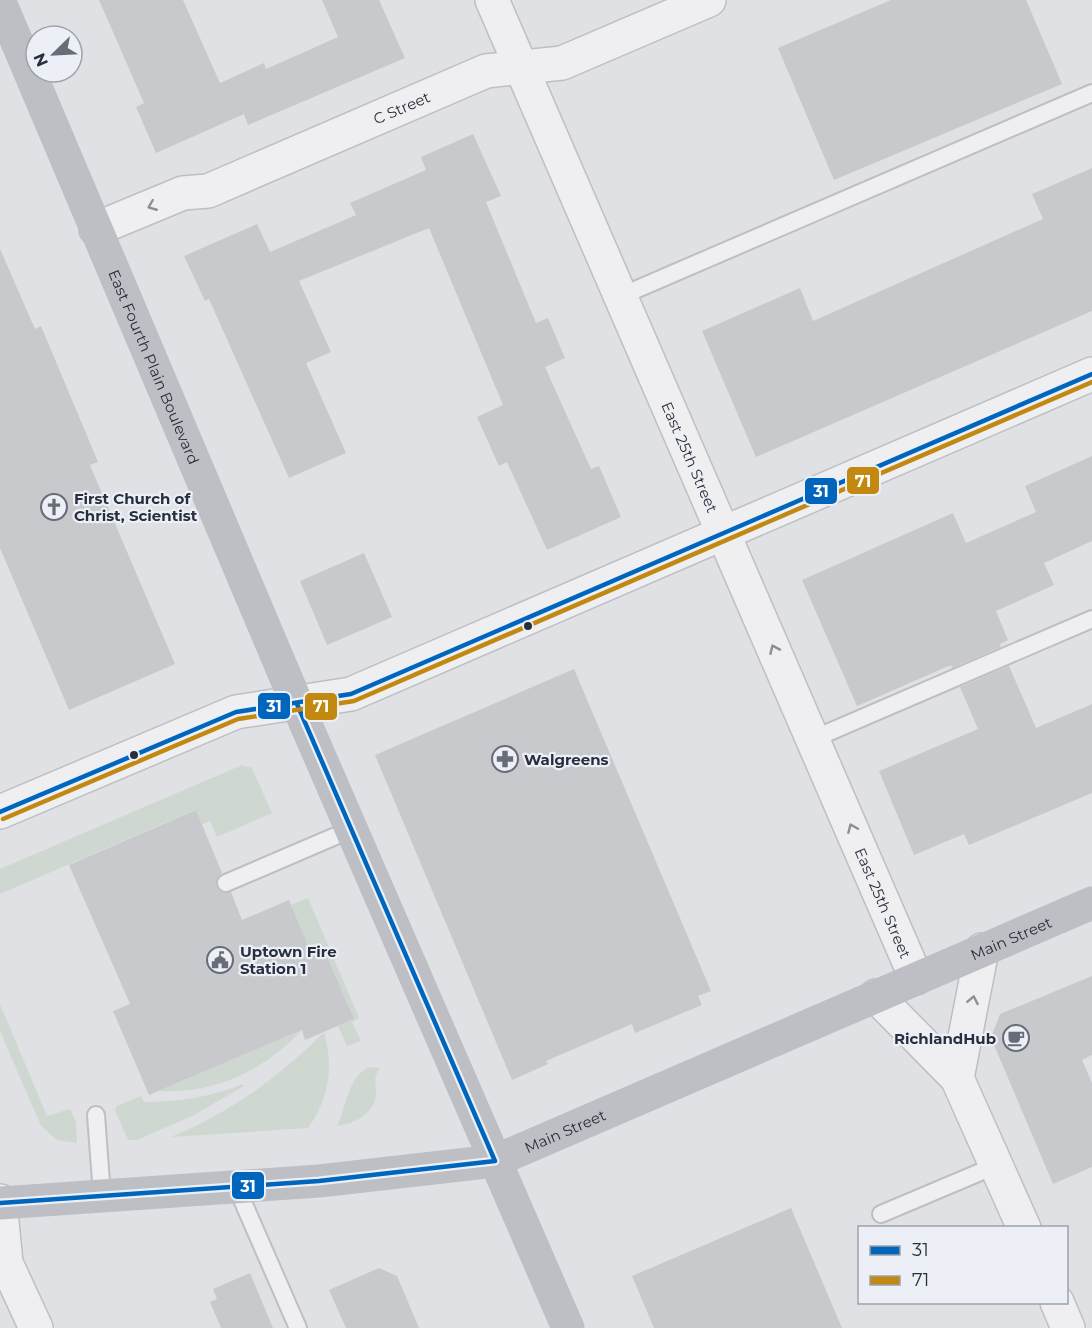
<svg xmlns="http://www.w3.org/2000/svg" width="1092" height="1328" font-family="Montserrat,sans-serif">
<rect width="100%" height="100%" fill="#dfe1e5"/>
<g fill="#cfd8d0">
<polygon points="242,765 252,768 272,813 217,837 210,821 201,825 195,810 0,894 0,869"/>
<polygon points="308,898 359,1018 352,1022 361,1041 347,1046 338,1026 354,1019 322,945 310,950 291,905"/>
<polygon points="0,1004 47,1116 70,1109 76,1122 77,1143 57,1140 41,1126 0,1031"/>
<path d="M302,1030C263,1071 216,1094 159,1091Z"/>
<path d="M324,1032C334,1067 329,1099 308,1128L171,1137C230,1113 279,1077 324,1032Z"/>
<path d="M372,1067L380,1068C372,1079 377,1084 376,1095C374,1114 354,1124 337,1126C346,1108 349,1071 372,1067Z"/>
<path d="M243,1084L244,1086L194,1115L137,1140H128L115,1110L117,1106L141,1096L144,1102C179,1102 210,1097 243,1084Z"/>
</g>
<g fill="#c8c9cd">
<polygon points="99,0 183,0 220,83 264,63 266,69 338,37 322,0 379,0 405,58 248,125 244,114 156,153 136,107 144,103"/>
<polygon points="891,0 1026,0 1062,84 834,180 778,48"/>
<polygon points="473,134 501,196 486,202 536,323 548,318 565,358 545,367 591,469 599,466 621,517 547,550 507,462 499,466 477,417 503,405 429,228 299,281 331,352 306,363 346,453 289,478 209,299 205,301 184,256 257,224 270,252 356,215 350,203 426,170 421,157"/>
<polygon points="1092,168 1092,311 756,457 702,331 800,288 813,321 1043,219 1032,194"/>
<polygon points="0,249 35,329 41,326 98,462 90,465 175,664 69,710 0,548"/>
<polygon points="1092,456 1092,541 1044,563 1054,585 996,611 1008,640 1000,644 1001,647 952,668 951,665 857,706 802,580 953,513 966,543 1036,512 1025,486"/>
<polygon points="364,553 392,617 327,645 300,581"/>
<polygon points="1009,666 1036,728 1092,704 1092,793 969,845 964,834 914,855 879,771 978,729 960,687"/>
<polygon points="574,669 711,991 698,996 702,1005 635,1033 632,1024 546,1061 548,1064 512,1080 375,755"/>
<polygon points="196,810 222,873 216,881 217,888 224,893 231,892 242,920 289,900 310,950 322,945 354,1019 305,1040 302,1030 149,1095 113,1011 130,1004 69,865"/>
<polygon points="1092,976 1092,1055 1082,1060 1092,1083 1092,1167 1053,1184 991,1038 1000,1014"/>
<polygon points="791,1208 842,1328 654,1328 632,1276"/>
<polygon points="379,1268 397,1276 419,1328 346,1328 329,1290"/>
<polygon points="250,1273 273,1328 221,1328 210,1302 217,1299 213,1289"/>
</g>
<g fill="none" stroke-linecap="round" stroke-linejoin="round">
<defs>
<g id="service">
<polyline points="621,296 1092,93"/>
<polyline points="813,739 1092,619"/>
<polyline points="226,883 352,829"/>
<polyline points="96,1115 102,1195"/>
<polyline points="236,1186 298,1328"/>
<polyline points="881,1214 997,1165"/>
</g>
<g id="minor">
<path id="s1" d="M492,0L916,978"/>
<path id="s2" d="M96,229L183,193L208,191L486,71L562,63L709,0"/>
<polyline points="876,996 957,1078 1024,1228"/>
<polyline points="957,1078 982,950"/>
<polyline points="0,1201 6,1263 36,1328"/>
<polyline points="1057,1302 1068,1328"/>
</g>
<polyline id="tertiary" points="0,812 236,712 351,694 1092,374"/>
</defs>
<use href="#service" stroke="#bebfc3" stroke-width="20"/>
<use href="#minor" stroke="#bebfc3" stroke-width="36"/>
<use href="#tertiary" stroke="#bebfc3" stroke-width="36"/>
<use href="#service" stroke="#efeff1" stroke-width="16"/>
<use href="#minor" stroke="#efeff1" stroke-width="33"/>
<use href="#tertiary" stroke="#efeff1" stroke-width="33"/>
<g stroke="#bdbfc4" stroke-width="33">
<path id="s3" d="M0,2L297,704L568,1328"/>
<path id="s4" d="M0,1203L319,1181L495,1161L1092,903"/>
</g>
<defs>
<g id="bus-1">
<polyline points="0,812 236,712 351,694 1092,374"/>
<polyline points="0,1203 319,1181 495,1161 297,704"/>
</g>
<polyline id="bus-2" points="3,819 238,719 354,701 1092,382"/>
</defs>
<use href="#bus-1" stroke="#eceff5" stroke-width="9"/>
<use href="#bus-2" stroke="#eceff5" stroke-width="9"/>
<use href="#bus-1" stroke="#0065bd" stroke-width="4.5"/>
<use href="#bus-2" stroke="#c3880f" stroke-width="4.5"/>
</g>
<defs><path id="oneway-chevron" d="M-2-3.5L2.5 0L-2 3.5" fill="none" stroke-width="1.6" stroke-linecap="round" stroke-linejoin="round" transform="scale(1.5)"/></defs>
<g stroke="#8b8e97">
<use href="#oneway-chevron" transform="translate(152 206) rotate(158)"/>
<use href="#oneway-chevron" transform="translate(774 649) rotate(-114)"/>
<use href="#oneway-chevron" transform="translate(852 828) rotate(-113)"/>
<use href="#oneway-chevron" transform="translate(973 1000) rotate(-79)"/>
</g>
<defs>
<symbol id="church-ring" viewBox="-11 -11 22 22"><circle r="9.5" fill="#eceff5" stroke="#676d78" stroke-width="1.5"/><path d="M-1.2-6h2.4v3.5h3.3v2.4h-3.3V6h-2.4V-.1h-3.3v-2.4h3.3Z" fill="#676d78"/></symbol>
<symbol id="pharmacy-ring" viewBox="-11 -11 22 22"><circle r="9.5" fill="#eceff5" stroke="#676d78" stroke-width="1.5"/><path d="M-2-6h4v4h4v4h-4v4h-4v-4h-4v-4h4Z" fill="#676d78"/></symbol>
<symbol id="civic-ring" viewBox="-11 -11 22 22"><circle r="9.5" fill="#eceff5" stroke="#676d78" stroke-width="1.5"/><path d="M-.6-6.5H3V-4.5H.6V-3L4-1V1h2V6H-6V1h2V-1L-.6-3ZM-1.2 2.5V6h2.4V2.5Z" fill="#676d78"/></symbol>
<symbol id="cafe-ring" viewBox="-11 -11 22 22"><circle r="9.5" fill="#eceff5" stroke="#676d78" stroke-width="1.5"/><path d="M-5.5-4.5H6V0H3Q3 3.5 0 3.5H-2.5Q-5.5 3.5-5.5 0ZM3-3.2v2h1.7v-2ZM-6 4.5H4V6H-6Z" fill="#676d78"/></symbol>
</defs>
<g fill-rule="evenodd">
<use href="#church-ring" x="39" y="492" width="30" height="30"/>
<use href="#pharmacy-ring" x="490" y="744" width="30" height="30"/>
<use href="#civic-ring" x="205" y="945" width="30" height="30"/>
<use href="#cafe-ring" x="1001" y="1023" width="30" height="30"/>
</g>
<g fill="#272e3d" stroke="#eceff5" stroke-width="2">
<circle cx="528" cy="626" r="5"/>
<circle cx="134" cy="755" r="5"/>
</g>
<g text-anchor="middle" dominant-baseline="central" stroke-width="4.5" stroke-linejoin="round" paint-order="stroke">
<g font-size="15" fill="#272e3d" stroke="#eceff5">
<text stroke="none"><textPath href="#s2" startOffset="330">C Street</textPath></text>
<text stroke="none"><textPath href="#s3" startOffset="396">East Fourth Plain Boulevard</textPath></text>
<text stroke="none"><textPath href="#s1" startOffset="498">East 25th Street</textPath></text>
<text stroke="none"><textPath href="#s1" startOffset="984">East 25th Street</textPath></text>
<text stroke="none"><textPath href="#s4" startOffset="1059">Main Street</textPath></text>
<text stroke="none"><textPath href="#s4" startOffset="573">Main Street</textPath></text>
</g>
<g font-size="15" font-weight="bold" fill="#272e3d" stroke="#eceff5" text-anchor="start">
<text x="74" y="498">First Church of<tspan x="74" dy="17">Christ, Scientist</tspan></text>
<text x="524" y="759">Walgreens</text>
<text x="240" y="951">Uptown Fire<tspan x="240" dy="17">Station 1</tspan></text>
<text x="996" y="1038" text-anchor="end">RichlandHub</text>
</g>
</g>
<g stroke="#eceff5" stroke-width="2">
<rect x="846" y="466" width="34" height="29" rx="6" fill="#c3880f"/>
<rect x="804" y="477" width="34" height="28" rx="6" fill="#0065bd"/>
<rect x="257" y="692" width="34" height="28" rx="6" fill="#0065bd"/>
<rect x="304" y="692" width="34" height="29" rx="6" fill="#c3880f"/>
<rect x="231" y="1171" width="34" height="29" rx="6" fill="#0065bd"/>
</g>
<g font-size="16" text-anchor="middle" font-weight="bold" fill="#fff">
<text x="863" y="487">71</text>
<text x="821" y="497">31</text>
<text x="274" y="712">31</text>
<text x="321" y="712">71</text>
<text x="248" y="1192">31</text>
</g>
<rect x="858" y="1226" width="210" height="78" fill="#eceff5" stroke="#9da2ab" stroke-width="1.5"/>
<rect x="870" y="1246" width="30" height="9" fill="#0065bd" stroke="#9da2ab" stroke-width="1.5"/>
<text x="912" y="1256" font-size="18" fill="#272e3d">31</text>
<rect x="870" y="1276" width="30" height="9" fill="#c3880f" stroke="#9da2ab" stroke-width="1.5"/>
<text x="912" y="1286" font-size="18" fill="#272e3d">71</text>
<g transform="translate(54 54) rotate(246)"><circle r="28" fill="#eceff5" stroke="#9da2ab" stroke-width="1.5"/>
<path d="M0-4.5L10 22L0 15L-10 22Z" fill="#676d78"/>
<text y="-9" font-size="16" font-weight="bold" text-anchor="middle" fill="#272e3d">N</text>
</g>
</svg>
